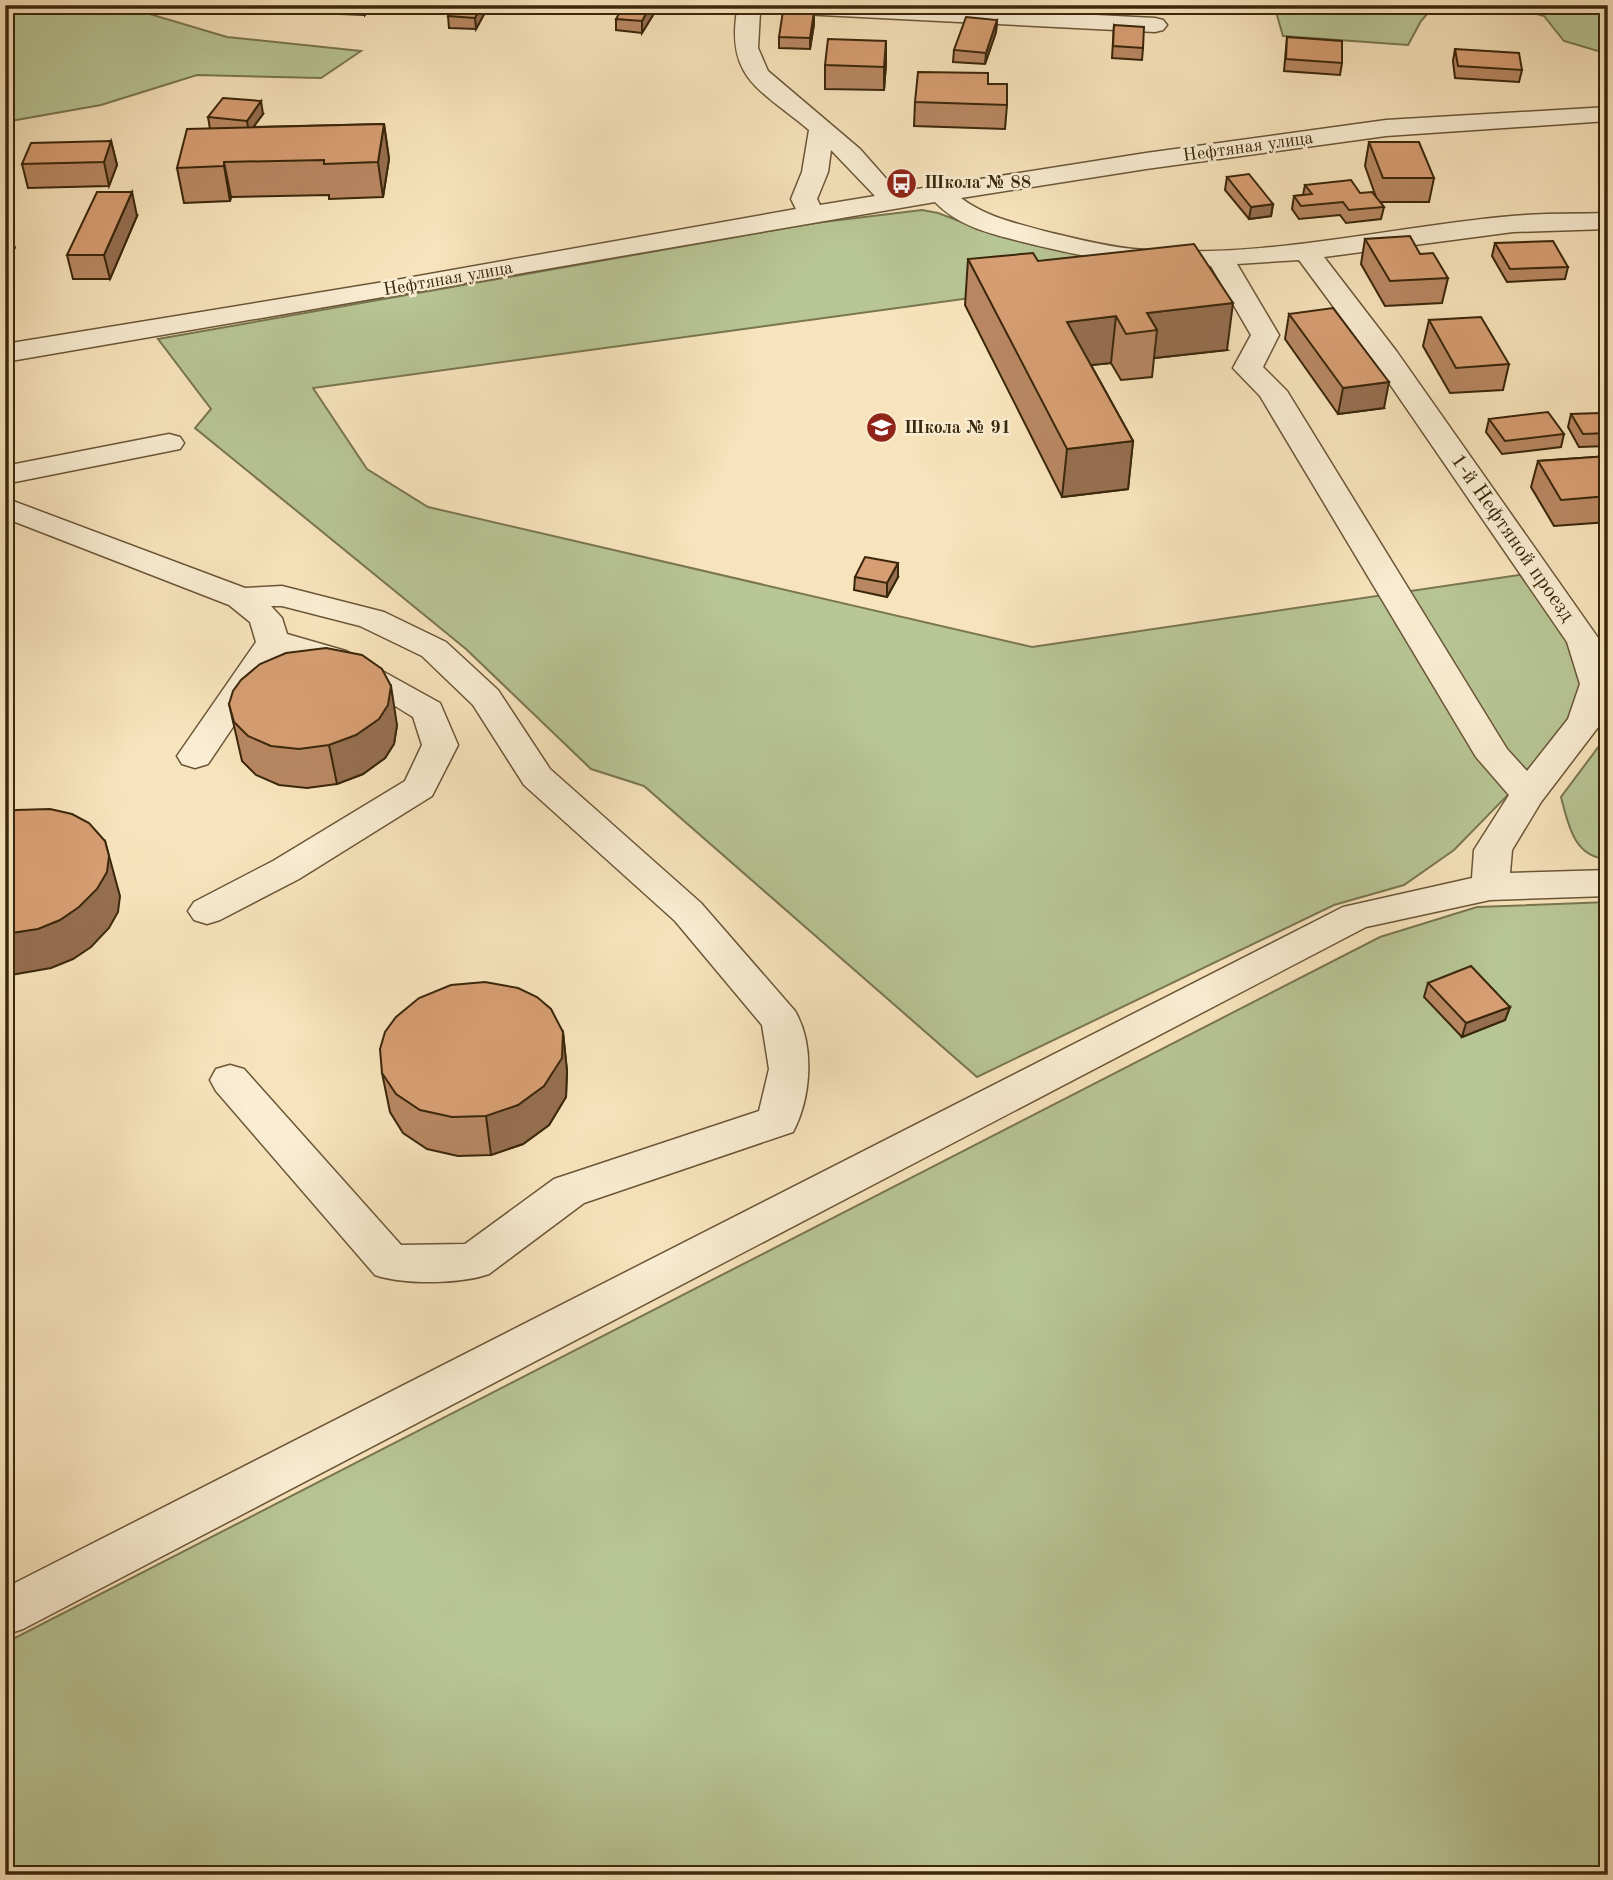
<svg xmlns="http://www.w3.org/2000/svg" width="1613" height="1880" font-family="'Old Standard TT',serif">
<rect width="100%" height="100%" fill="#f8e4bc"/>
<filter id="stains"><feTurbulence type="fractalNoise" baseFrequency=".00286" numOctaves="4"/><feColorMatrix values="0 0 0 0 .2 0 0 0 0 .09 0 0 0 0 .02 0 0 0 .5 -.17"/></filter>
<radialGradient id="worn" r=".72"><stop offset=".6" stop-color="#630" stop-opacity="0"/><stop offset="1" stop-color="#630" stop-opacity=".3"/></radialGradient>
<g fill="#b8c594" stroke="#797650" stroke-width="2">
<polygon points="5,5 144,5 136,10 227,37 361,51 321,78 197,75 101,105 5,122"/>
<polygon points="1274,5 1435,5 1421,21 1408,45 1283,36"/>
<polygon points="1506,5 1608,5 1608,54 1564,41 1544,16"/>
<polygon points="922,210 938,213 988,232 1197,267 313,388 367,469 428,507 1032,647 1526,574 1575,644 1584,680 1571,719 1541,761 1454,850 1404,885 1334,905 977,1077 644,786 591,769 466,649 195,428 211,409 158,339 815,223"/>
<path d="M1608,734V859C1574,858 1568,824 1561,797Z"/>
<polygon points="1608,902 1608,1875 5,1875 5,1643 1380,937 1477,907"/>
</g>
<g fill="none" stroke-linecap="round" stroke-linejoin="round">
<defs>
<g id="minor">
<path d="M738,5H901L1155,18L1163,20L1167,25L1163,30L1155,32L760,12L758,48L768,71L860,149L898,192L1146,153L1386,120L1608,107V121L1386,136L1146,169L961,198C986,217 1015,223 1044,231C1073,238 1103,246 1133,249C1260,261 1387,227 1512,216C1544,213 1576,214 1608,213V229L1513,232L1324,257L1397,352L1601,642L1608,664V705L1602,722L1541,802L1512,850L1510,873L1608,870V896L1490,900L1366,927L23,1629L5,1635V1588L1343,907L1472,878L1474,850L1509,795L1476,757L1260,396L1233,368L1251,335L1211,266C1143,269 1088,258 1023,242C992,234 959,227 935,202L5,362V344L396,280L796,209L791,199L802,172L809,130C760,89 724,78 738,5ZM831,150L875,196L820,205L817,199L828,172ZM1299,260L1376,364L1567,642L1580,684L1568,719L1527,771L1507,749L1287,391L1263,367L1279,335L1237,264Z"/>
<polygon points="169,434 180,437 184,443 180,449 5,484 5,466"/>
<path d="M5,498L245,588L282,586L384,612L446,642L498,690L550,769L701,903L795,1011C815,1045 811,1098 793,1132L584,1203L489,1274C461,1284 403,1285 375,1275L216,1091L210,1080L216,1069L230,1065L244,1069L401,1245L465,1244L554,1179L759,1111L769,1069L762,1025L675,921L524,785L473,705L422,656L360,626L282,606H271L282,618L287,634L346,651L440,703L458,745L432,796L299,879L220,920L207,924L194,920L188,911L194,902L273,861L405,781L422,745L413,717C372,692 329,662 282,654L208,764L195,768L182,764L177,756L256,642L250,622L229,605L5,518Z"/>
</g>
</defs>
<use href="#minor" stroke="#6a5637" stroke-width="3"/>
<use href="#minor" fill="#faedd3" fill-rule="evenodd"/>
</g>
<g fill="#b98863" stroke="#3a270b" stroke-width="2">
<polygon points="340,5 372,5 365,15 341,14"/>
<polygon points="489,5 476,29 449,28 448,16"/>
<polygon points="814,12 814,24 810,49 779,48 779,37"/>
<polygon points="653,15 642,33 616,30 616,19"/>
<polygon points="997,20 996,32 985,64 953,62 954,50"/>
<polygon points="1114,25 1143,48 1142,60 1112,58"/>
<polygon points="1287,37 1342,63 1340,75 1284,71"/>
<polygon points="1455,49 1522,70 1519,82 1455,78 1453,61"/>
<polygon points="886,64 884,90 825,89 825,65"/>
<polygon points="988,84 1007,105 1005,129 914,126 915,102"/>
<polygon points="263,114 253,127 384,124 389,159 383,197 329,199 329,195 231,197 230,201 184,203 177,168 210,129 208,117"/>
<polygon points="111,141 117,165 109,186 28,188 22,164"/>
<polygon points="1369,142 1434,178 1429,202 1380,202 1384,207 1381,219 1346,223 1340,215 1299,219 1292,209 1294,196 1303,195 1305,185 1360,193 1376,197 1365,166"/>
<polygon points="1227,177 1273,204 1271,216 1249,219 1225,190"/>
<polygon points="137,216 110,279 73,279 67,255"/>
<polygon points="1365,239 1420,254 1448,278 1442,303 1385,306 1361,264"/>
<polygon points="1495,243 1568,267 1565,279 1507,282 1492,256"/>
<polygon points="968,259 1038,261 1227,350 1154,358 1152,377 1121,380 1111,363 1091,365 1133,441 1128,489 1062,497 965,305"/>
<polygon points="1289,314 1384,408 1338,414 1285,339"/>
<polygon points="1429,320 1509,364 1503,390 1450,393 1423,346"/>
<polygon points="1571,414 1608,426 1608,446 1579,447 1568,427"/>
<polygon points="1489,419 1564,434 1561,447 1502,454 1486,432"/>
<polygon points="1608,456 1608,522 1554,526 1531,487 1538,461"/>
<polygon points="855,577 898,577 887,597 854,590"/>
<polygon points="229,704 397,725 394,744 385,758 363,774 337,784 307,788 279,785 256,775 242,761"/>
<polygon points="1428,983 1510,1007 1505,1020 1462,1037 1424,997"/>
<polygon points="563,1032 567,1071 566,1097 549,1125 523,1144 491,1155 458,1156 427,1149 403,1133 390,1112 382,1073"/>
</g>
<g fill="#966f50" stroke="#3a270b" stroke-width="2">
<polygon points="364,5 372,5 365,15"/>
<polygon points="482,5 489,5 476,29 475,18"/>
<polygon points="651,5 652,5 653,15 642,33 642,21"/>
<polygon points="814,12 814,24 810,49 810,38"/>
<polygon points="997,20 996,32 985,64 986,53"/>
<polygon points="886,41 886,64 884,90 884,67"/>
<polygon points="261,101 263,114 249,133 247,121"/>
<polygon points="384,124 389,159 383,197 378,162"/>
<polygon points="111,141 117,165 109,186 104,162"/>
<polygon points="224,162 231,197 230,201 224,166"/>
<polygon points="132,192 137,216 110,279 104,255"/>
<polygon points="1273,204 1271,216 1249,219 1251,207"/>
<polygon points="11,236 15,248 5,256 5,241"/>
<polygon points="1233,303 1227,350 1154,358 1157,330 1147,313"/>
<polygon points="1116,316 1111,363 1063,368 1067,322"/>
<polygon points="1389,382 1384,408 1338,414 1343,388"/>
<polygon points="1133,441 1128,489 1062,497 1067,449"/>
<polygon points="898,563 898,577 887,597 887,583"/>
<polygon points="5,613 12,639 5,659"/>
<polygon points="391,686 397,725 394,744 385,758 363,774 337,784 329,745"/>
<polygon points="105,841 120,896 118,912 109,928 91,947 73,959 51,968 5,976 5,934"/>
<polygon points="1510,1007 1505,1020 1462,1037 1466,1023"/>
<polygon points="563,1032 567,1071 566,1097 549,1125 523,1144 491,1155 486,1116"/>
</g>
<g fill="#d79e73" stroke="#3a270b" stroke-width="2">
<polygon points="454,5 482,5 475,18 448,16"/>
<polygon points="624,5 651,5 642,21 616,19"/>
<polygon points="783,11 814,12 810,38 779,37"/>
<polygon points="966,17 997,20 986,53 954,50"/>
<polygon points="1114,25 1144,27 1143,48 1113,46"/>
<polygon points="1287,37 1342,41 1342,63 1286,59"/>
<polygon points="828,39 886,41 884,67 825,65"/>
<polygon points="1455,49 1519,53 1522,70 1458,66"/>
<polygon points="918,72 988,73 988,84 1007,84 1007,105 915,102"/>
<polygon points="223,98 261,101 247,121 208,117"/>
<polygon points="384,124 378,162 324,164 324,160 224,162 224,166 177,168 187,129"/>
<polygon points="111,141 104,162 22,164 31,143"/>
<polygon points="1369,142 1419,142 1434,178 1383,178"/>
<polygon points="1249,174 1273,204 1251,207 1227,177"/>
<polygon points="1351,180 1360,193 1372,192 1384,207 1349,210 1343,202 1301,206 1294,196 1312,194 1305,185"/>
<polygon points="97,192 132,192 104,255 67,255"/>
<polygon points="5,235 11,236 5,241"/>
<polygon points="1410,236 1420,254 1433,253 1448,278 1390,281 1365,239"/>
<polygon points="1553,241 1568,267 1510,269 1495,243"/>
<polygon points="1194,244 1233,303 1147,313 1157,330 1126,334 1116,316 1067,322 1133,441 1067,449 968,259 1033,253 1038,261"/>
<polygon points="1333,308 1389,382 1343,388 1289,314"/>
<polygon points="1481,317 1509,364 1456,368 1429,320"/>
<polygon points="1548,412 1564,434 1505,441 1489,419"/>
<polygon points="1600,413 1608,426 1608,433 1583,434 1571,414"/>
<polygon points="1608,456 1608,496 1561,500 1538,461"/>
<polygon points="865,557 898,563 887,583 855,577"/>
<polygon points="326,648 362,655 382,669 391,686 388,705 379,719 356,735 329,745 299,749 271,746 248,736 234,722 229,704 233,691 241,680 260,664 286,653"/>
<polygon points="50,809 72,814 89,823 105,841 109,856 107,872 97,889 79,907 60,920 38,929 5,934 5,813 16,810"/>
<polygon points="1471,966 1510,1007 1466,1023 1428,983"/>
<polygon points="485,982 518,988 537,997 551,1009 563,1032 562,1058 544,1086 518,1105 486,1116 452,1117 420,1110 396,1094 382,1073 380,1049 385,1032 396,1017 419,998 451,985"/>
</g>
<defs>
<symbol id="bus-disc" viewBox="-11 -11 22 22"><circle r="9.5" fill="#8f2418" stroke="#faedd3"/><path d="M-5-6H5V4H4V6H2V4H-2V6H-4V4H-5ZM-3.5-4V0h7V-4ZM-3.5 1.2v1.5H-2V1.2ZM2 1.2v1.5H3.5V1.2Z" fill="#fff"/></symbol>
<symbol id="school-disc" viewBox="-11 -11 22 22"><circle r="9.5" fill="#8f2418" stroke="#faedd3"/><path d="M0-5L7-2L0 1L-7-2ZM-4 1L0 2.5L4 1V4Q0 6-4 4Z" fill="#fff"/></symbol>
</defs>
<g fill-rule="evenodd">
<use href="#bus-disc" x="884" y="166" width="35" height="35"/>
<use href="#school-disc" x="864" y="410" width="35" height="35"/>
</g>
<g text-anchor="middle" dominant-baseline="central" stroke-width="5" stroke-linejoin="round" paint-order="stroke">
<g font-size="18" fill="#3a270b" stroke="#faedd3">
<text transform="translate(1248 147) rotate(-8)">Нефтяная улица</text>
<text transform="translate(448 279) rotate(-10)">Нефтяная улица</text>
</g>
<g font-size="18" font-weight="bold" fill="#3a270b" stroke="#faedd3" text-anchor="start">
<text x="924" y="183">Школа № 88</text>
<text x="904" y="428">Школа № 91</text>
</g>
<g font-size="21" fill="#3a270b" stroke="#faedd3">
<text transform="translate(1512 538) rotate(55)">1-й Нефтяной проезд</text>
</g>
</g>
<rect width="1613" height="1880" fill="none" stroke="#f8e4bc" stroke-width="28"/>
<rect x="7" y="7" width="1599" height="1866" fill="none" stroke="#3a270b" stroke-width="3.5"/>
<rect x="14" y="14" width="1585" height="1852" fill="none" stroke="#3a270b" stroke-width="2"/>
<rect width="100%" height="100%" filter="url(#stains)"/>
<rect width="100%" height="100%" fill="url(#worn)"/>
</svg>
